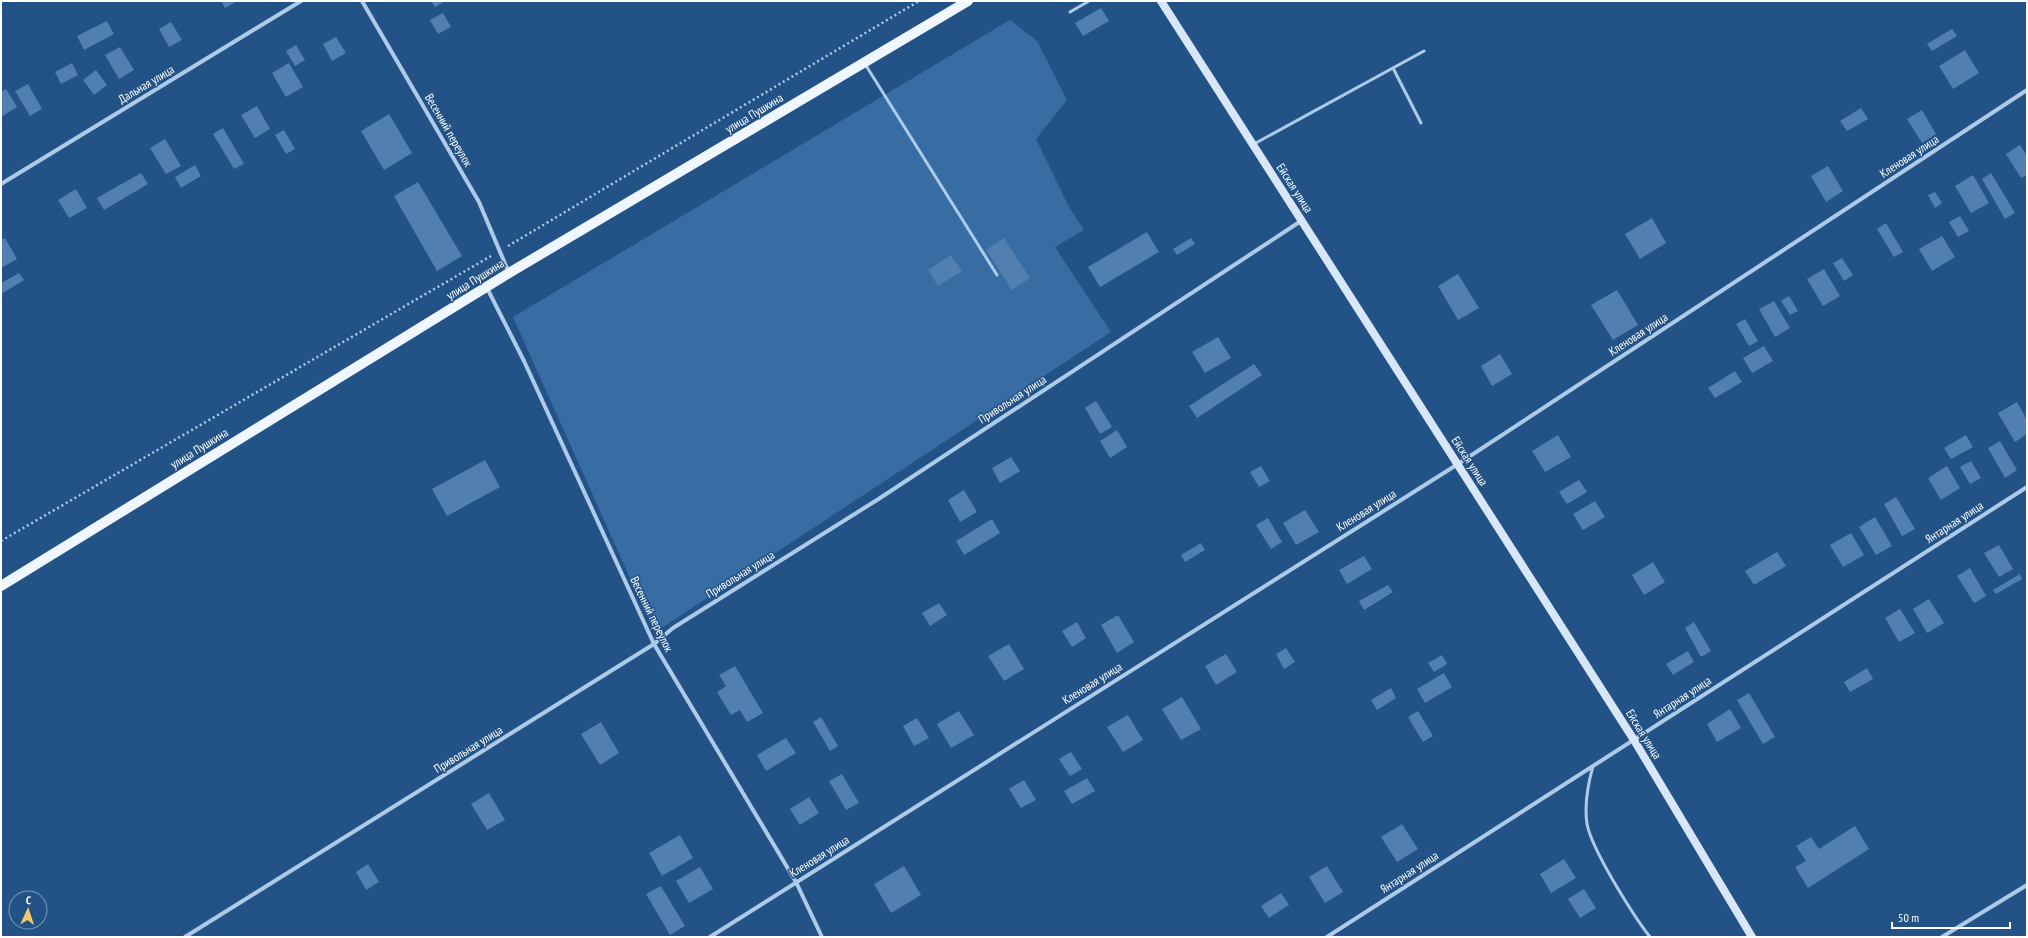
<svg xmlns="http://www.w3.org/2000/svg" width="2028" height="938" font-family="'PT Sans Narrow',sans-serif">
<rect width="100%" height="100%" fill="#235386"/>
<polygon fill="#376da3" points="1010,20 1037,41 1067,100 1036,139 1069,207 1084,230 1055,247 1111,332 660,629 652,627 513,317"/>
<g fill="#507fb0">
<polygon points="221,1 237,1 225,8"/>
<polygon points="431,1 445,1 435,7"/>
<polygon points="1101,8 1109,21 1083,36 1075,23"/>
<polygon points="443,13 451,27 438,34 430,20"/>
<polygon points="107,21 114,34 84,50 77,36"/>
<polygon points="171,22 182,40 169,47 159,29"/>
<polygon points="1952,29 1957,36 1932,51 1927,44"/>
<polygon points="336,37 346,53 332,61 323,44"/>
<polygon points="296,45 305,60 295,66 286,51"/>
<polygon points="120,47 134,70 119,79 105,55"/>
<polygon points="1965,50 1979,73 1953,89 1939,66"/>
<polygon points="72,63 78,75 61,84 55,72"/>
<polygon points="289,63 303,87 286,97 272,73"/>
<polygon points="96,70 107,85 94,95 83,80"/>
<polygon points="28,84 42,109 30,116 15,91"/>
<polygon points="6,89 17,107 1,117 1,92"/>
<polygon points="257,106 270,129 255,138 241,115"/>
<polygon points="1861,108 1868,119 1847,131 1840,121"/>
<polygon points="1922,110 1936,134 1922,143 1907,119"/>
<polygon points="389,114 412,153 384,170 361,131"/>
<polygon points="223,128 244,164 234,169 213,134"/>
<polygon points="284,130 295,149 286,154 275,135"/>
<polygon points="165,139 181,166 166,174 150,148"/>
<polygon points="2020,145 2027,156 2027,175 2021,178 2006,154"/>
<polygon points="195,165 201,176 181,188 175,177"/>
<polygon points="1828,166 1843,191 1826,202 1811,176"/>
<polygon points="141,173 148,184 104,210 97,198"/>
<polygon points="1991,173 2015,213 2005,219 1982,179"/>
<polygon points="1973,175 1989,203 1971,213 1955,186"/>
<polygon points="418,182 462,256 437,271 394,196"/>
<polygon points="76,189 87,208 69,218 58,200"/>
<polygon points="1935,192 1942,203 1935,208 1928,195"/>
<polygon points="1960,216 1969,231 1958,237 1949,222"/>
<polygon points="1652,218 1666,243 1640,259 1625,234"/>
<polygon points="1886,223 1903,252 1894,257 1877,229"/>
<polygon points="1147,232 1159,252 1100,287 1088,267"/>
<polygon points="1942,236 1955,257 1932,271 1919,249"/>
<polygon points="5,238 17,259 1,268 1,240"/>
<polygon points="1004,238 1030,278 1012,290 986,250"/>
<polygon points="1191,238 1195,244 1177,255 1173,249"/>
<polygon points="951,255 962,271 938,286 928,270"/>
<polygon points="1842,258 1853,275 1844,281 1833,263"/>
<polygon points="1824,269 1840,296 1823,306 1807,279"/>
<polygon points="19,273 24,280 1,294 1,283"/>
<polygon points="1458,274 1479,308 1458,320 1438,286"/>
<polygon points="1617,290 1638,325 1613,340 1591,305"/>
<polygon points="1789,296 1798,311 1790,315 1781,301"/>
<polygon points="1774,301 1790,328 1775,337 1759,309"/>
<polygon points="1745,319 1758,341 1749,346 1736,324"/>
<polygon points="1218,337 1231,358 1205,373 1192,352"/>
<polygon points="1764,346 1773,361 1752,373 1743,358"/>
<polygon points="1500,354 1512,374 1492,386 1481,366"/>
<polygon points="1254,364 1262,375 1197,418 1189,406"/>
<polygon points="1735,371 1742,382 1715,398 1708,388"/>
<polygon points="1096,401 1112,427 1100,434 1085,408"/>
<polygon points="2017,402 2027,420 2027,434 2015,442 1998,413"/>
<polygon points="1117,430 1127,447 1110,458 1100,441"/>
<polygon points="1558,435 1571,457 1545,472 1532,451"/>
<polygon points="1966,435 1973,447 1951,459 1944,448"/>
<polygon points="2000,441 2017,470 2005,478 1988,448"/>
<polygon points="1011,457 1020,471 1000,483 992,468"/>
<polygon points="485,460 500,487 447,516 432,489"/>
<polygon points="1971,461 1981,478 1970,484 1960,467"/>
<polygon points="1261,466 1270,481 1259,487 1250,472"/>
<polygon points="1947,466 1960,488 1941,500 1928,478"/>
<polygon points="1579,480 1587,492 1567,504 1559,492"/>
<polygon points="964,490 977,512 960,522 948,500"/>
<polygon points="1896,497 1915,529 1902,536 1884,504"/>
<polygon points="1595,501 1605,517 1583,530 1573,514"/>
<polygon points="1305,510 1319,532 1296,545 1283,523"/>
<polygon points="1875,517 1892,546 1876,555 1859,527"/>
<polygon points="1268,518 1282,542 1271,549 1256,525"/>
<polygon points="992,519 1000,533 964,555 956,541"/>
<polygon points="1851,533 1864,555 1843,567 1830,545"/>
<polygon points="1201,543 1205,550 1185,562 1181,555"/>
<polygon points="1999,545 2013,569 1999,577 1984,553"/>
<polygon points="1777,552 1786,566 1754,585 1745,571"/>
<polygon points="1364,556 1372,569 1347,584 1339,570"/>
<polygon points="1653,562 1665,582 1644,595 1632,575"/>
<polygon points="1970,568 1986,596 1974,603 1957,576"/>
<polygon points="2020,574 2022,579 1996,594 1993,590"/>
<polygon points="1388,585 1393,592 1364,610 1359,601"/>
<polygon points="1929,599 1944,623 1927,633 1913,609"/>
<polygon points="939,603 947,615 930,626 922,613"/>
<polygon points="1900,609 1915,633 1899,642 1885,618"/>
<polygon points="1118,615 1134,642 1117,653 1101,625"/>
<polygon points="1077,622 1086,638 1072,647 1062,631"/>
<polygon points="1694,622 1711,651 1701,657 1685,628"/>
<polygon points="1009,644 1024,669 1004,681 988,656"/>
<polygon points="1286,648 1295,662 1284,669 1276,654"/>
<polygon points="1688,651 1694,662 1673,675 1666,664"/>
<polygon points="1226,654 1237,672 1216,685 1205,666"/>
<polygon points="1442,655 1447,664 1434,672 1428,663"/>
<polygon points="735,666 763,713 747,722 740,710 731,715 717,692 726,686 719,675"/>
<polygon points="1867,668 1873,679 1850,692 1844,682"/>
<polygon points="1444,673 1452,687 1425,703 1417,689"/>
<polygon points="1391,688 1396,698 1377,710 1371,700"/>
<polygon points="1749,693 1775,737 1763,744 1737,700"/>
<polygon points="1182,697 1201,729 1181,740 1162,709"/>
<polygon points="1730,709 1741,728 1717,742 1707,724"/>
<polygon points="959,711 974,735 951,748 937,724"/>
<polygon points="1418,711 1433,736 1423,742 1408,717"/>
<polygon points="1128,715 1143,740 1123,752 1107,727"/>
<polygon points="821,717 838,746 830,751 813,722"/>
<polygon points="917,718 929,738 914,746 903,726"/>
<polygon points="601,722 619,753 600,765 581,734"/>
<polygon points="786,738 796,753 766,771 757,755"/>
<polygon points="1071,752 1082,769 1070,776 1059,759"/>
<polygon points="842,774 859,803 846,810 829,781"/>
<polygon points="1087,778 1095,791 1072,804 1064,791"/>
<polygon points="1024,780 1036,800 1021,808 1009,789"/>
<polygon points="489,793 505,820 487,830 471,804"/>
<polygon points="809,797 819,813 800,825 790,809"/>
<polygon points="1402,824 1418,849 1397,862 1381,837"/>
<polygon points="1855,826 1869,849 1808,888 1795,867 1806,861 1796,846 1811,837 1819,849"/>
<polygon points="680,835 693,858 662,876 649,853"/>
<polygon points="1564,859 1576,878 1551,893 1540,874"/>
<polygon points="368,864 379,882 366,890 356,872"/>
<polygon points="904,866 921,895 891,913 874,884"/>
<polygon points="1327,866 1343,892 1325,903 1309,877"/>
<polygon points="700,867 713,889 689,903 676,881"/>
<polygon points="661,886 685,926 670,935 646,894"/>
<polygon points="1584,889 1596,908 1580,918 1568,899"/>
<polygon points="1281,893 1289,905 1269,918 1261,906"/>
</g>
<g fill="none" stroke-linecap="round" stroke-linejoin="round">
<g stroke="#adcbe9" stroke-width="2.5" stroke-dasharray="2 3" stroke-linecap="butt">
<polyline points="508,246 919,1"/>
<polyline points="1,541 491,256"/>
</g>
<g stroke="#adcbe9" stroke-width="3">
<polyline points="1070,12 1089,1"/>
<polyline points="865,64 997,275"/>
<polyline points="1393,68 1421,123"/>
<polyline points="1254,144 1424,51"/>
<path d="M1593,766C1588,784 1584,804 1587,824C1592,850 1633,915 1650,937"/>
</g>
<g stroke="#adcbe9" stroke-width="4">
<polyline points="362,1 479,202 509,273"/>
<polyline points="1,184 301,1"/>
<polyline points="487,288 524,361 654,644 796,882 822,937"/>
<polyline points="185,937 654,644 673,628 877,500 1301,221"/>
<polyline points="710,937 1458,464 2027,90"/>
<polyline points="1327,937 2027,487"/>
<polyline points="1942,937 2027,885"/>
</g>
<polyline stroke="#d8e7f7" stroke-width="8" points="1161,1 1634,740 1752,937"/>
<polyline stroke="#f0f6fe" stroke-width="10" points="1,586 509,273 968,1"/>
</g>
<g text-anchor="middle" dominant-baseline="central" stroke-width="3" stroke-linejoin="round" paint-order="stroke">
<g font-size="12" fill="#fff" stroke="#235386">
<text transform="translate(146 84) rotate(-31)">Дальная улица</text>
<text transform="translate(754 113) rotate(-31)">улица Пушкина</text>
<text transform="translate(449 130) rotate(60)">Весенний переулок</text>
<text transform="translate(1909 156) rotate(-33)">Кленовая улица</text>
<text transform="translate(1295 188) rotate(57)">Ейская улица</text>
<text transform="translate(475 279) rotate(-32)">улица Пушкина</text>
<text transform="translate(1638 334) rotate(-33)">Кленовая улица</text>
<text transform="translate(1012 399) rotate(-33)">Привольная улица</text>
<text transform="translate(199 448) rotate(-32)">улица Пушкина</text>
<text transform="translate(1470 461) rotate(57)">Ейская улица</text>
<text transform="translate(1366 510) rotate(-32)">Кленовая улица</text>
<text transform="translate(1954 522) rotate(-33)">Янтарная улица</text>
<text transform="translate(740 574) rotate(-32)">Привольная улица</text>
<text transform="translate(652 614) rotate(64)">Весенний переулок</text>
<text transform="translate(1092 683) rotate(-32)">Кленовая улица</text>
<text transform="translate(1682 697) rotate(-33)">Янтарная улица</text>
<text transform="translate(1644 734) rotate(58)">Ейская улица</text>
<text transform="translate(468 749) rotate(-32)">Привольная улица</text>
<text transform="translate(819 856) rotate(-32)">Кленовая улица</text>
<text transform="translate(1409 872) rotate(-33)">Янтарная улица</text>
</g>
</g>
<rect width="2028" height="938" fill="none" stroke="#ffffff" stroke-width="4"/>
<g transform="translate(28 910) rotate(3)"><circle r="19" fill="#235386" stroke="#7b98b6"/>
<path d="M0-3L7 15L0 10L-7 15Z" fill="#f5c870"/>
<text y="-6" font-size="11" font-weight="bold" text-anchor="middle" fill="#ffffff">С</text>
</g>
<path d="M1892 922v6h118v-6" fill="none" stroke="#ffffff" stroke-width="2"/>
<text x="1898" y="922" font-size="12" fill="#ffffff" stroke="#235386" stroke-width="3" paint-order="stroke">50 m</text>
</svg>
